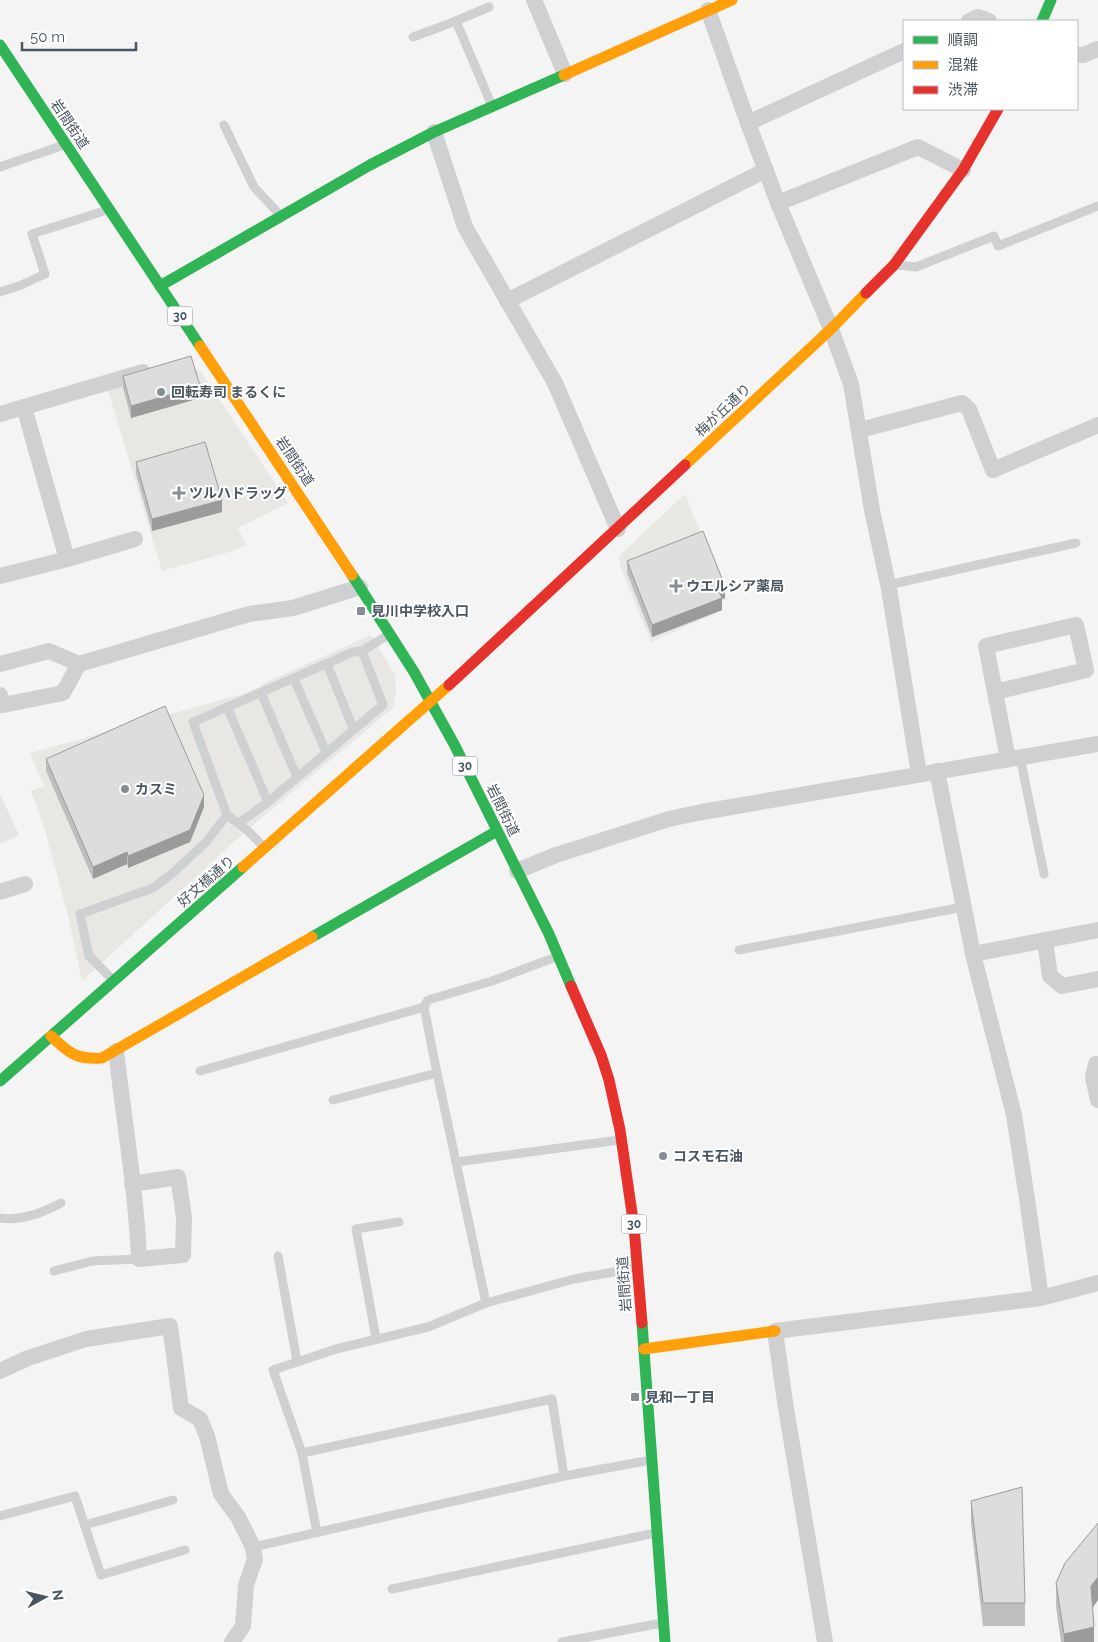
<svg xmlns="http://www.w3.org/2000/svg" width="1098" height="1642" font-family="Raleway,'Noto Sans JP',sans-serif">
<rect width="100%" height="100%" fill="#f4f4f4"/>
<g fill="#e8e7e3">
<polygon points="191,365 201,372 288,503 238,528 246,545 236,550 162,571 108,390"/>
<polygon points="685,494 727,599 720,602 723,610 651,642 620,566 619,556"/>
<polygon points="371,635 395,675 396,691 393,708 247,830 82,981 69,920 45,830 31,791 44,786 30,753 250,692 269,681"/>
</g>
<polygon fill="#e6e5e6" points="0,794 19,835 0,844"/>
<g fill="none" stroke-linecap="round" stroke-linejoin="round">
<g stroke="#ced0d2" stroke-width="9">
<polyline points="489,7 456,21 492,106"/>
<polyline points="413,37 456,21"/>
<polyline points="224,125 254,187 280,215"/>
<polyline points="0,167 64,145"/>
<polyline points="897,265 916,267 994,236 998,246 1098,206"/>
<polyline points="0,292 19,286 45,274 32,234 107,210"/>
<polyline points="888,585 1076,543"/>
<polyline points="327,664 353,728"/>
<polyline points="294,679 326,752"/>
<polyline points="261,693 297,777"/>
<polyline points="227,707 268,802"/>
<polyline points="1020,757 1044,874"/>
<polyline points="239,823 268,802 383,705 362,651"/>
<polyline points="264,847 247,830 227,815 193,722 353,652 362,651 388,635"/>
<polyline points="739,950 963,907"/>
<polyline points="114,981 89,956 80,914 153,888 174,872 206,842 227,815"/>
<polyline points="424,1007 437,1073"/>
<polyline points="200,1071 424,1007 428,1000 492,981 556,957"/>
<polyline points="333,1100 437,1073 486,1303"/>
<polyline points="456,1162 619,1140"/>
<path d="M0,1218C22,1221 42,1213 61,1203"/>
<polyline points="278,1256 297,1361"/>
<polyline points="54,1271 92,1261 139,1259"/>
<polyline points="376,1338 356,1229 399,1222"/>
<polyline points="302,1453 552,1399 564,1476"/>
<polyline points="0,1516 75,1496 101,1575 185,1550"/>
<polyline points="85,1525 173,1500"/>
<polyline points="317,1533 302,1453 273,1370 336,1349 428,1327 486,1303 574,1279 636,1268"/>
<polyline points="253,1547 564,1476 651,1460"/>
<polyline points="392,1589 655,1533"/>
<polyline points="562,1642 662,1623"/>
</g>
<g stroke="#ced0d2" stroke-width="16">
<polyline points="534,0 565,74"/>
<polyline points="708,10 748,123 778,203 831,329 851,384 872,510 889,589 919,774"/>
<polyline points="969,21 978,17 989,21"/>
<polyline points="1077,55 1083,55 1098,49"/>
<polyline points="748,123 904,51"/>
<polyline points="434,132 465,227 555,383 618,529"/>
<polyline points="778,203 918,147 963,170"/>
<polyline points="507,301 766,170"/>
<polyline points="24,407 67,559"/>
<polyline points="0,414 143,372"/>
<polyline points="860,430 962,403 969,409 993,470 1098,425"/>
<polyline points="0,576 67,559 135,539"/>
<polyline points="0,664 49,651 79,664 249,614 293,608 360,587"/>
<polyline points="995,692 1086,670 1076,625 986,646 1008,759"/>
<polyline points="0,695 3,705 63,693 79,664"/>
<polyline points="937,771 973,954 1014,1115 1027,1199 1041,1298"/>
<polyline points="517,871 556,855 669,819 702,812 1098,744"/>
<polyline points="0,892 25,884"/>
<polyline points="1045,941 1050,976 1062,986 1098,979"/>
<polyline points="973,954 1098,930"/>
<path d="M116,1051C124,1120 136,1190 139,1259L183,1255L184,1217L178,1177L132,1184"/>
<polyline points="1098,1064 1096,1064 1093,1077 1098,1100"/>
<polyline points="0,1371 28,1358 86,1339 170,1326 181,1408 200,1419 207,1436 221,1494 238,1517 253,1547 255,1559 246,1585 243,1626 232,1642"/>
<polyline points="825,1642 785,1402 775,1331 1041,1298 1098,1283"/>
</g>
<g stroke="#30b455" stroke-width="11">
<polyline points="1042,21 1051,0"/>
<polyline points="0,45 200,346"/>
<polyline points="160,286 370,165 434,132 564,75"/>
<polyline points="352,575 414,672 454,744 549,934 571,986"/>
<polyline points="312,937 497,831"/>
<polyline points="0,1081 243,867"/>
<polyline points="642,1323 665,1642"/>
</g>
<g stroke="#ff9f0a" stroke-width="11">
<polyline points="564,75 732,0"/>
<polyline points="200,346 352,575"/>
<polyline points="685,465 831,329 866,293"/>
<polyline points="243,867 449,685"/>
<path d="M51,1036C69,1053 76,1060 102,1058L312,937"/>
<polyline points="644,1349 775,1331"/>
</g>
<g stroke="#e5322d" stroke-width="11">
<polyline points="866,293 894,265 963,170 998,109"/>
<polyline points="449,685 685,465"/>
<polyline points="571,986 601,1055 609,1080 620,1130 634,1227 642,1323"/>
</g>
</g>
<g fill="#bebebf">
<polygon points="123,376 200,398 131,418 123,388"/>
<polygon points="136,462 222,512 152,531 136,474"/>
<polygon points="627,561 725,598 722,599 722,610 652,637 627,573"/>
<polygon points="46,759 204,807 190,842 128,868 127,864 93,879 46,771"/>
<polygon points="971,1501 1025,1603 1025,1626 983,1626 971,1524"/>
<polygon points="1056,1583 1092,1608 1094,1642 1061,1642 1056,1606"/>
</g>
<g fill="#9b9b9b">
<polygon points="200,386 200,398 131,418 131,406"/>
<polygon points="222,500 222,512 152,531 152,519"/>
<polygon points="725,586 725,598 722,599 722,610 652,637 652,625 718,589"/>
<polygon points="204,795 204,807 190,842 128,868 128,856"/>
<polygon points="127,852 127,864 93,879 93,867"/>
<polygon points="1098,1577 1098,1600 1091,1610 1091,1586"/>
<polygon points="1094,1627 1094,1642 1064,1642 1064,1634"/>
</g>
<g fill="#ddddde" stroke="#9b9b9b">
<polygon points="191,356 200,386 131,406 123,376"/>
<polygon points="205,442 222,500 152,519 136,462"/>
<polygon points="703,531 725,586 718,589 722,598 652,625 627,561"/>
<polygon points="165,706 204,795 190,830 128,856 127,852 93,867 46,759"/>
<polygon points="1022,1487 1025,1603 983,1603 971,1501"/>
<polygon points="1098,1523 1098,1577 1091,1586 1094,1627 1064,1634 1056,1583 1065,1563"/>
</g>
<g fill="#868d94" stroke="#fff" stroke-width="2">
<circle cx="161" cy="392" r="5"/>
<path d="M176.5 485.5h5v5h5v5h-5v5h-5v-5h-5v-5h5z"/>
<path d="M673.5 578.5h5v5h5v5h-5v5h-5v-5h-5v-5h5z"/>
<rect x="356" y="606" width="10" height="10" rx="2.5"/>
<circle cx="125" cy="789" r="5"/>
<circle cx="663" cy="1156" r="5"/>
<rect x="630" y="1392" width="10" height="10" rx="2.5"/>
</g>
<g text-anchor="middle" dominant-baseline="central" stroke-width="4" stroke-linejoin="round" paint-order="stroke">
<g fill="#fff" stroke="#808990" stroke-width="1">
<rect x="167.5" y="306.5" width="25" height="19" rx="4"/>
<rect x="452.5" y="756.5" width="25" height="19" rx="4"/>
<rect x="621.5" y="1214.5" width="25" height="19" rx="4"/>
</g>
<g font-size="12" font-weight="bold" fill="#4a5661">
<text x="180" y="316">30</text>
<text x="465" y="766">30</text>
<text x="634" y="1224">30</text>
</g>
<g font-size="14" fill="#4a5661" stroke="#fff">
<text transform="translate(70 124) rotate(56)">岩間街道</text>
<text transform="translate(723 410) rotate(-43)">梅が丘通り</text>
<text transform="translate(295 461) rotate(56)">岩間街道</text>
<text transform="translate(503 810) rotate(64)">岩間街道</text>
<text transform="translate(206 881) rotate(-41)">好文橋通り</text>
<text transform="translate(624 1284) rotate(-94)">岩間街道</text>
</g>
<g font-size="14" font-weight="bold" fill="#4a5661" stroke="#fff" text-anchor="start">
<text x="171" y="392">回転寿司 まるくに</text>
<text x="189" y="493">ツルハドラッグ</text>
<text x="686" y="586">ウエルシア薬局</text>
<text x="371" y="611">見川中学校入口</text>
<text x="135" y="789">カスミ</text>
<text x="673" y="1156">コスモ石油</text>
<text x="645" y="1397">見和一丁目</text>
</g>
</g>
<rect x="903" y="20" width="175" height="90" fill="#ffffff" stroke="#b7bbc0"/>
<rect x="913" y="36" width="25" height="8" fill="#30b455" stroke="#b7bbc0"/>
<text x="948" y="45" font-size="15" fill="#4a5661">順調</text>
<rect x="913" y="61" width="25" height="8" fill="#ff9f0a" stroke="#b7bbc0"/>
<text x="948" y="70" font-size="15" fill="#4a5661">混雑</text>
<rect x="913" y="86" width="25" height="8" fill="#e5322d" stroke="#b7bbc0"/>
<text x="948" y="95" font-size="15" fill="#4a5661">渋滞</text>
<g transform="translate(45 1597) rotate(82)" stroke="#ffffff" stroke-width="4" paint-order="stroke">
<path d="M0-4L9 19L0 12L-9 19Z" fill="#4a5661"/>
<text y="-8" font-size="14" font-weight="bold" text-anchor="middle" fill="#4a5661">N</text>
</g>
<path d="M22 42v8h114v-8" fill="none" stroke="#4a5661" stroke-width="2.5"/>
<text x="30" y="42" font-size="15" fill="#4a5661" stroke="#ffffff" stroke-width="4" paint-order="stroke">50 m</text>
</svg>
